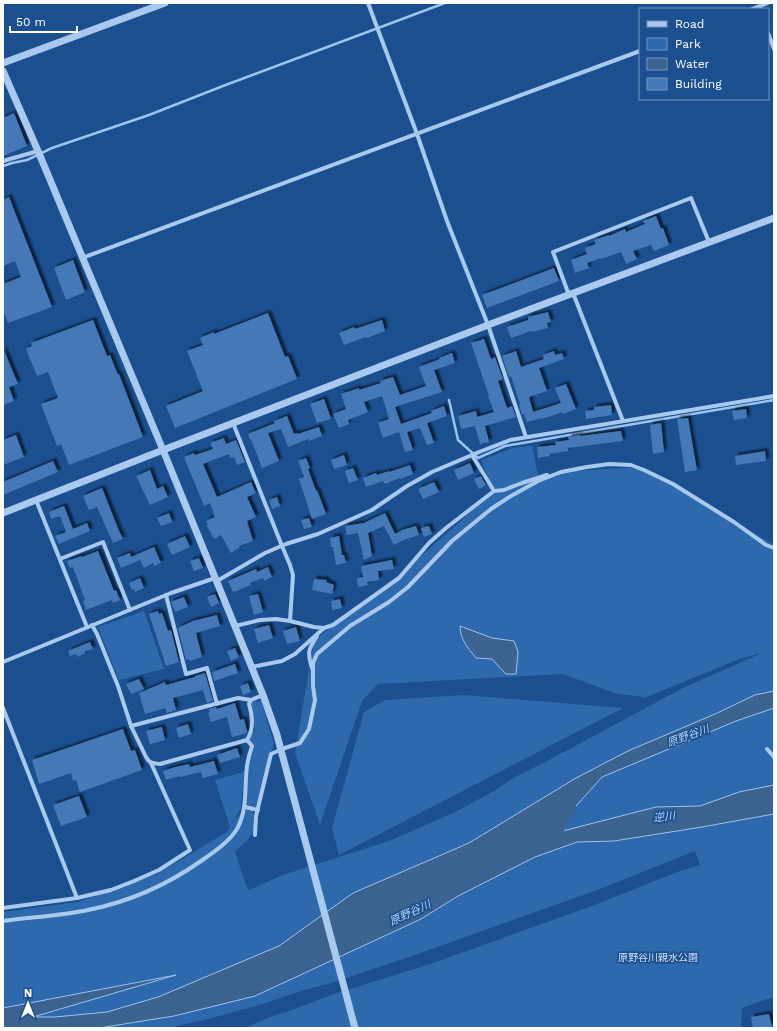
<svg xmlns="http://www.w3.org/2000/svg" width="777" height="1031" font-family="'Work Sans','Noto Sans JP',sans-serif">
<defs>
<filter id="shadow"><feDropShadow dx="3" dy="-3" stdDeviation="1" flood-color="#0009"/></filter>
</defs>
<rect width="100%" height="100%" fill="#1b4f8f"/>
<g fill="#2e69ad">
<path d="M532,446L538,475L522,482L561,472L636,467L696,498L774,545V998L767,999L742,1008L741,1028H244L273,1016L292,1010L334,994L433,963L592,906L677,872L700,865L695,851L600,889L412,956L331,983L301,991L260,1005L212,1018L168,1028H3V912L78,902L157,874L227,832L230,827L215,780L244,772L241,808L231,825L244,809H254C252,816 255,823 254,829C253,836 240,847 235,852L246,885L249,890L283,875L392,840L455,812L494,791L513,778L547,761L683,688L762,653L739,659L644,698L637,696L617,694L563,674L378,684L362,701L320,825L295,753L314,640L357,609L410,566L494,491L498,489L492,488L481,460L513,448Z"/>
<polygon points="144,611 164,669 119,680 98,627"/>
<polygon points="464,695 623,708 339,855 332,828 364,712 385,700"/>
<polygon points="261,701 274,744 271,754 258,807 245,807 247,766 252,746 247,740 255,729 250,702"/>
</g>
<g fill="#3c6290" stroke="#9cc4f0">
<path d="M460,626L492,638L514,641L518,652L516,674H506L492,659L476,658C468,648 460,639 460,626Z"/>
<polygon points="774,691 774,708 736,721 602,777 551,834 656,807 700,806 739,792 774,785 774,814 702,827 614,841 577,842 535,857 458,896 421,919 255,996 174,1016 99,1028 3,1028 3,1008 176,975 33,1017 55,1017 107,1012 158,997 279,946 353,893 469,843 576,778 628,751 715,714 755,695"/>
</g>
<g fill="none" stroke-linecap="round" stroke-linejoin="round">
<g stroke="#9cc4f0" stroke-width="2.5">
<polyline points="3,166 12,163 27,160 52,148 149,115 223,86 445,3"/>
<polyline points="449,400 458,440 478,458 505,446 774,400"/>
</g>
<polyline stroke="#3c6290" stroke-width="16" points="532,845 555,831 563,814 568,808"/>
</g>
<g fill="#4478b7" filter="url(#shadow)">
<polygon points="14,113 27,146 3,156 3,118"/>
<polygon points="9,197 52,307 8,323 3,310 3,284 21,277 15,261 3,266 3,200"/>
<polygon points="656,216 661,229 663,228 669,245 654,251 651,245 633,251 637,259 626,264 621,252 601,259 600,258 587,263 589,268 575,273 571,260 587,254 585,248 596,244 594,240 609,235 609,236 625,229 626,232 645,224 643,221"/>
<polygon points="73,260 85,292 66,300 54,268"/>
<polygon points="554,268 559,281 487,308 482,295"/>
<polygon points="548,312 551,322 547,323 548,328 532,332 531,331 511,338 507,327 528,320 528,317"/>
<polygon points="268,313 285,357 288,356 297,379 175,428 166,406 203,391 187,351 203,345 200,338 214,332 214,334"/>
<polygon points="93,320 107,356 110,355 118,375 119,374 143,437 69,465 61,444 57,446 41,404 58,398 48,372 37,376 26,349 32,346 31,343"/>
<polygon points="382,320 385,331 367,338 366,337 344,345 339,333 354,327 355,329"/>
<polygon points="484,339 491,359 495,357 503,379 498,381 507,408 512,406 516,417 485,426 489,442 480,444 475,426 461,429 458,416 476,411 477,417 494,412 488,396 489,396 471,343"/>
<polygon points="3,348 18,384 9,387 14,401 3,405"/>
<polygon points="516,351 521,367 544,359 543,355 554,351 555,355 562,353 564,359 539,368 547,391 529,397 533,412 561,403 555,388 566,384 576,409 563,414 563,412 542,419 542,418 527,422 524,414 522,415 519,404 520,404 511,376 509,377 502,356"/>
<polygon points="452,353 455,363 434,370 442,392 395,407 401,424 432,413 431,411 444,406 447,416 427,423 434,443 427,445 420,428 407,432 413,450 405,452 399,432 383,438 378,423 389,419 382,396 364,402 368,412 348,420 349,424 339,428 333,414 346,409 341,394 359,388 359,390 381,383 380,381 393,377 400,395 426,386 419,367 440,359 439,358"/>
<polygon points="324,399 331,419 317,423 310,404"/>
<polygon points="611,405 612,415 586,419 585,411 594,410 594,407"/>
<polygon points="746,409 747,418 734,420 732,411"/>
<polygon points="287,416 294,434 297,433 298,434 319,427 322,436 309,441 308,439 288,447 281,429 268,433 279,461 262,468 251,439 250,440 248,434 275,423 274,421"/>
<polygon points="688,418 697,470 685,472 677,419"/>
<polygon points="661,423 664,452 653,454 650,425"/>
<polygon points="621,431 623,441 568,448 568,451 549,454 550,456 538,458 537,447 556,445 555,442 569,440 568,437 580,435 580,436"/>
<polygon points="16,435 24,457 3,465 3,440"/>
<polygon points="224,438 226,444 236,440 245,462 237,465 234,457 230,458 229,454 203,464 217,497 251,482 256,493 247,497 256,517 247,521 253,541 239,546 240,547 231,553 221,535 214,539 207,526 208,525 206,521 215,517 210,503 204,506 184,457 194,453 195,455 213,449 210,443"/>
<polygon points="765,451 766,461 736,465 735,456"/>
<polygon points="344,455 347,465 334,469 331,460"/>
<polygon points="306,458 310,468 308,469 316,491 317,490 326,514 312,519 299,479 304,477 298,461"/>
<polygon points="53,461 58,472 3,495 3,482"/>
<polygon points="470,463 474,473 458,480 454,470"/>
<polygon points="410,465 413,474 400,479 400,478 385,484 383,481 366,487 363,478 376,473 377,475 389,471 389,472"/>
<polygon points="353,468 358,480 349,483 345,471"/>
<polygon points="150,470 157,489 163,486 168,497 150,505 136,476"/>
<polygon points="481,476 486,485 479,489 474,479"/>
<polygon points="434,482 439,492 423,499 418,489"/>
<polygon points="102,488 119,531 123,539 113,543 97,507 89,510 83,496"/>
<polygon points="277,497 280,506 272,509 269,500"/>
<polygon points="64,506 73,529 87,523 90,531 59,544 55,536 66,532 60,516 51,519 49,512"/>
<polygon points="169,513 172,522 161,526 157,518"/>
<polygon points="385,513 395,534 402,530 416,526 419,535 404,540 394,545 384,526 368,533 372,556 364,560 358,533 347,535 345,526 364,523"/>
<polygon points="309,518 312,527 304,529 301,520"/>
<polygon points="429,526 432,534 424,537 421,528"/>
<polygon points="185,536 190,547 172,555 167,544"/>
<polygon points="339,536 342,555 344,555 346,563 336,565 333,547 331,547 330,538"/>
<polygon points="154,547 161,563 154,566 153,563 144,568 140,560 121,568 117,558 130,553 131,557"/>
<polygon points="98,551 114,591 116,590 120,600 113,603 112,600 86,610 83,601 85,600 73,567 70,568 67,561 82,556 82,557"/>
<polygon points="199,558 203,568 194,571 190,561"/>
<polygon points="392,560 394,569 378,571 379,580 367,582 368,585 358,587 357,578 363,577 361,566"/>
<polygon points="268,567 272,577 264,581 263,578 250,583 251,585 233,592 228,581 256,569 257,572"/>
<polygon points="140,578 144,588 135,592 134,589 132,590 129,583"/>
<polygon points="314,579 327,580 326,582 334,585 332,594 312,590"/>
<polygon points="215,594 219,603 211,607 207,597"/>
<polygon points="258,594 263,612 254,615 249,596"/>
<polygon points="184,597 188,607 175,612 171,602"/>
<polygon points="340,599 342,608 332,610 331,601"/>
<polygon points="158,611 159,614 162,613 168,631 171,630 179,662 166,666 149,614"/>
<polygon points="217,615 220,626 196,633 202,657 190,661 189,659 186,660 178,628 193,621"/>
<polygon points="269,625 273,638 258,643 254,629"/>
<polygon points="296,627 300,641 287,644 283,631"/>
<polygon points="90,642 93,649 85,651 85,653 77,657 76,654 70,656 68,651"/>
<polygon points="235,648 239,657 231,661 227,651"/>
<polygon points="235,664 238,673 214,681 212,672"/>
<polygon points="205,673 213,701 207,703 203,690 173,698 176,710 167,713 165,708 145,714 139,693 165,682 166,685 195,677 195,676"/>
<polygon points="139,679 144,689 131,694 126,684"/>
<polygon points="248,683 251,692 243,695 240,686"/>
<polygon points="235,703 240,720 244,719 247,731 247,733 232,737 227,717 211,722 208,713 210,712 209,709 216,707 217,709"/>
<polygon points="188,724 191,734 179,738 176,728"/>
<polygon points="162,727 165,740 150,744 146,731"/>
<polygon points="123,729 131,751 135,750 142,770 80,792 76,780 73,781 71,773 39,784 32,760"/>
<polygon points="237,748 240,757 220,763 217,755"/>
<polygon points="214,761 218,774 203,778 201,772 180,777 180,776 166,780 163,771 172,768 189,764 190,767"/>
<polygon points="79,796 87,817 61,826 53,805"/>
<polygon points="769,1014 772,1027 753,1028 751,1017"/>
</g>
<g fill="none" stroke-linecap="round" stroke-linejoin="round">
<g stroke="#a9c9ee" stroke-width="4">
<polyline points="368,3 417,134 447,221 488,325 526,437"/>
<polyline points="752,9 768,3"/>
<polyline points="768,33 774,49"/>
<polyline points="3,161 38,151"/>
<polyline points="82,258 640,51"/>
<polyline points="573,293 623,421"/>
<polyline points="569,295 553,252 691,198 709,242"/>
<polyline points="233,423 282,546 290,565 293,575 290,621"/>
<polyline points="494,491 504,490 522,483 547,475"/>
<polyline points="36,500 87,627"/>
<polyline points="60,559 103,542 130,610"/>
<polyline points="217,581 265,553 286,544 318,534 372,510 407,486 432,472 479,452 510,440 774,396"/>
<polyline points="166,595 186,674 207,668 217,704"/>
<path d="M92,625L97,634L118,686L131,726L146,757C150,764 153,763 160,764L247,740C254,729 253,717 249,704L251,700L263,695"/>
<polyline points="235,626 260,620 276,619 290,621 314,627 324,628 333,625 399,578 429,543 446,528 494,491 472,455"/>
<polyline points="3,662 171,593 215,578"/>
<polyline points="251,667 282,661 295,654 324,628"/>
<path d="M312,668C307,652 308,650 317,636"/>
<polyline points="3,708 77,898"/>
<polyline points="131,726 238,698 251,700"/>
<polyline points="767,749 774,757"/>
<polyline points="245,807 258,810"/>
<polyline points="255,835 256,816 271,754 282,749 300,743 309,729 315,700 313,686 313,663 317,654 350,626 389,602 408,587 452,541 491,509 511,496 538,481 561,472 587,467 609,464 631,465 644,470 673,484 734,522 766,545 774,548"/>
<polyline points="3,908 77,898 111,890 134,881 159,870 190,850 151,763"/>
<path d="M3,921C31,917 60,916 88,910C128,902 167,885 201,861C214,852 229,842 237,829C248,809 244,788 247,766C248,759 250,752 252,746L247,740"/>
</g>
<g stroke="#a9c9ee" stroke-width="7">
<polyline points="3,63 165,3"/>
<polyline points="3,71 38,151 163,450 263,695 277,735 355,1028"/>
<polyline points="3,513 163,450 488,325 774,218"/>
</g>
</g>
<g text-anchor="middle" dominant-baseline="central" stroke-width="3.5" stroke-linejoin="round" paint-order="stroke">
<g font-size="10" fill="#cfe3fa" stroke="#1b4f8f">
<text x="658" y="957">原野谷川親水公園</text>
</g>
<g font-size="11" font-style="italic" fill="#b5d3f5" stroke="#1b4f8f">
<text transform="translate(688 736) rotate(-20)">原野谷川</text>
<text transform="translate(664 817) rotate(-7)">逆川</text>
<text transform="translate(410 913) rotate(-25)">原野谷川</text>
</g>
</g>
<rect width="777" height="1031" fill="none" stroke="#ffffff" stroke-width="8"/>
<rect x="639" y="8" width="130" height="92" fill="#1b4f8f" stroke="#7695bc"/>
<rect x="647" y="21" width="20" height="6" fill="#a9c9ee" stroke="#7695bc"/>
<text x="675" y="28" font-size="12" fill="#ffffff">Road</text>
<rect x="647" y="38" width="20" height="12" fill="#2e69ad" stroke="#7695bc"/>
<text x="675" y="48" font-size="12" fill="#ffffff">Park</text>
<rect x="647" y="58" width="20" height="12" fill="#3c6290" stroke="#7695bc"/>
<text x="675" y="68" font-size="12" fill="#ffffff">Water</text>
<rect x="647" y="78" width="20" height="12" fill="#4478b7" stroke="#7695bc"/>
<text x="675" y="88" font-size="12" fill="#ffffff">Building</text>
<g transform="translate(28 1003)" stroke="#1b4f8f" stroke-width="3" paint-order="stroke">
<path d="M0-3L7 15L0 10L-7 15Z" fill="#ffffff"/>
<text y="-6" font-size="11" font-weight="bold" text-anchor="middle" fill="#ffffff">N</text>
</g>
<path d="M10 26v6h67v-6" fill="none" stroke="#ffffff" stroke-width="2"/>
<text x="16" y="26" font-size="12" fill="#ffffff" stroke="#1b4f8f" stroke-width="3" paint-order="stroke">50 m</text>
</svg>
